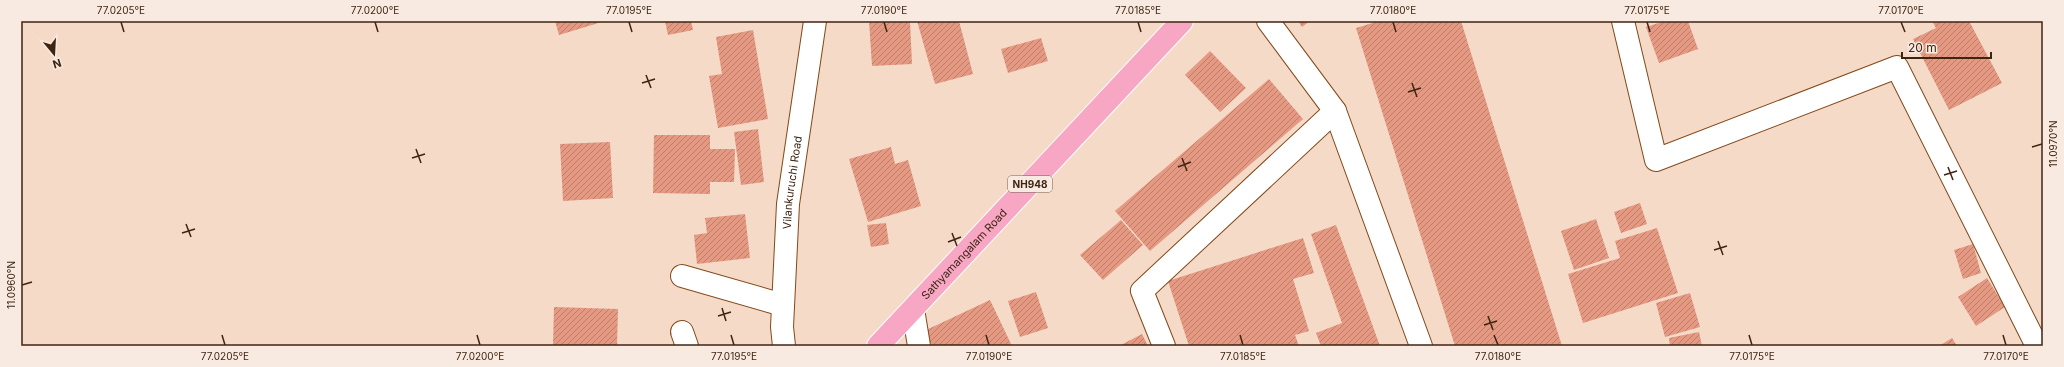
<svg xmlns="http://www.w3.org/2000/svg" width="2064" height="367" font-family="Inter,sans-serif">
<defs>
<pattern id="building-hatch" width="6" height="6" patternUnits="userSpaceOnUse"><rect width="6" height="6" fill="#e69982"/><path d="M-1 1l2-2M0 6l6-6M5 7l2-2" fill="none" stroke="#bc7d69"/></pattern>
</defs>
<rect width="100%" height="100%" fill="#f5dac7"/>
<g fill="url(#building-hatch)">
<polygon points="555,21 605,21 559,35"/>
<polygon points="665,21 691,21 693,30 668,35"/>
<polygon points="869,21 910,21 912,64 872,66"/>
<polygon points="917,21 959,21 973,74 935,84"/>
<polygon points="1298,21 1310,21 1302,27"/>
<polygon points="1379,21 1461,21 1562,346 1455,346 1356,28"/>
<polygon points="1665,21 1688,21 1698,49 1659,63 1646,27"/>
<polygon points="1932,21 1969,21 2002,83 1949,110 1913,39 1936,28"/>
<polygon points="753,30 768,119 718,128 709,76 722,74 716,37"/>
<polygon points="1041,38 1048,61 1008,73 1001,49"/>
<polygon points="1210,51 1246,88 1220,112 1185,75"/>
<polygon points="1269,79 1303,119 1150,251 1115,211"/>
<polygon points="758,129 764,182 741,185 734,132"/>
<polygon points="654,135 710,135 710,149 735,149 734,182 710,182 710,194 653,193"/>
<polygon points="610,142 613,198 563,201 560,144"/>
<polygon points="891,147 895,164 908,160 921,206 868,222 849,159"/>
<polygon points="1640,203 1647,224 1621,233 1614,212"/>
<polygon points="745,214 750,258 697,264 694,235 707,233 705,218"/>
<polygon points="1596,219 1609,258 1574,270 1561,231"/>
<polygon points="1121,220 1143,245 1103,280 1080,255"/>
<polygon points="886,223 889,244 871,247 867,225"/>
<polygon points="1336,225 1380,346 1321,346 1316,333 1342,323 1311,234"/>
<polygon points="1657,228 1678,293 1583,323 1568,274 1620,258 1615,241"/>
<polygon points="1303,238 1314,273 1293,279 1309,331 1295,335 1299,346 1189,346 1168,281"/>
<polygon points="1973,244 1981,273 1963,279 1954,250"/>
<polygon points="1987,278 2005,307 1976,326 1958,297"/>
<polygon points="1036,292 1048,328 1020,337 1008,301"/>
<polygon points="1690,293 1700,327 1665,337 1656,303"/>
<polygon points="990,300 1012,346 932,346 924,331"/>
<polygon points="554,307 618,309 617,346 553,346"/>
<polygon points="1699,332 1702,346 1670,346 1669,338"/>
<polygon points="1142,334 1148,346 1119,346"/>
<polygon points="1952,338 1957,346 1939,346"/>
</g>
<g fill="none" stroke-linecap="round" stroke-linejoin="round">
<defs>
<g id="minor">
<polyline points="1268,21 1335,111 1421,346"/>
<polyline points="1623,21 1656,160 1897,67 2037,346"/>
<polyline points="682,276 783,305"/>
<polyline points="913,309 919,346"/>
<polyline points="682,332 687,346"/>
<path id="s1" d="M784,346L782,327L788,204L815,21"/>
<polyline points="1164,346 1142,291 1335,111"/>
</g>
<g id="highway">
<path id="s2" d="M878,346L1182,21"/>
</g>
</defs>
<use href="#minor" stroke="#834918" stroke-width="24"/>
<use href="#highway" stroke="#fff" stroke-width="24"/>
<use href="#minor" stroke="#fff" stroke-width="22"/>
<use href="#highway" stroke="#f7a6c3" stroke-width="22"/>
</g>
<path fill="none" stroke="#3e2512" stroke-width="1.5" d="M121,22L124,32M375,22L378,32M629,22L632,32M884,22L887,32M1138,22L1141,32M1393,22L1396,32M1647,22L1650,32M1901,22L1905,32M646,75L651,88M642,83L655,79M1412,83L1417,97M1408,92L1421,88M2032,147L2042,144M416,149L421,163M412,158L425,154M1182,158L1187,171M1178,167L1191,162M1948,167L1953,180M1944,175L1957,171M186,224L191,237M182,233L195,229M952,233L957,246M1718,241L1723,255M948,242L961,237M1714,250L1727,246M22,285L32,282M722,308L726,321M718,316L731,312M1488,316L1493,330M1484,325L1497,321M222,335L225,345M477,335L480,345M731,335L734,345M986,335L989,345M1240,335L1243,345M1494,335L1498,345M1749,335L1752,345M2003,335L2006,345"/>
<g text-anchor="middle" dominant-baseline="central" stroke-width="3.5" stroke-linejoin="round" paint-order="stroke">
<rect fill="#f8eae0" stroke="#766050" stroke-width="1" x="1008" y="176" width="44" height="16" rx="3"/>
<g font-size="10" font-weight="bold" fill="#3e2512">
<text x="1030" y="184">NH948</text>
</g>
<g font-size="11" fill="#3e2512" stroke="#f8eae0">
<text stroke="none"><textPath href="#s1" startOffset="164">Vilankuruchi Road</textPath></text>
<text stroke="none"><textPath href="#s2" startOffset="126">Sathyamangalam Road</textPath></text>
</g>
</g>
<rect width="2064" height="367" fill="none" stroke="#f8eae0" stroke-width="44"/>
<g transform="translate(54 54) rotate(162)" stroke="#f8eae0" stroke-width="3" paint-order="stroke">
<path d="M0-3L7 15L0 10L-7 15Z" fill="#3e2512"/>
<text y="-6" font-size="11" font-weight="bold" text-anchor="middle" fill="#3e2512">N</text>
</g>
<path d="M1902 52v6h89v-6" fill="none" stroke="#3e2512" stroke-width="2"/>
<text x="1908" y="52" font-size="12" fill="#3e2512" stroke="#f8eae0" stroke-width="3" paint-order="stroke">20 m</text>
<rect x="22" y="22" width="2020" height="323" fill="none" stroke="#3e2512" stroke-width="1.5"/>
<g font-size="10" text-anchor="middle" fill="#3e2512">
<text x="121" y="14">77.0205°E</text>
<text x="375" y="14">77.0200°E</text>
<text x="629" y="14">77.0195°E</text>
<text x="884" y="14">77.0190°E</text>
<text x="1138" y="14">77.0185°E</text>
<text x="1393" y="14">77.0180°E</text>
<text x="1647" y="14">77.0175°E</text>
<text x="1901" y="14">77.0170°E</text>
<text transform="translate(2053 144) rotate(-90)" y="4">11.0970°N</text>
<text transform="translate(11 285) rotate(-90)" y="4">11.0960°N</text>
<text x="225" y="360">77.0205°E</text>
<text x="480" y="360">77.0200°E</text>
<text x="734" y="360">77.0195°E</text>
<text x="989" y="360">77.0190°E</text>
<text x="1243" y="360">77.0185°E</text>
<text x="1498" y="360">77.0180°E</text>
<text x="1752" y="360">77.0175°E</text>
<text x="2006" y="360">77.0170°E</text>
</g>
</svg>
